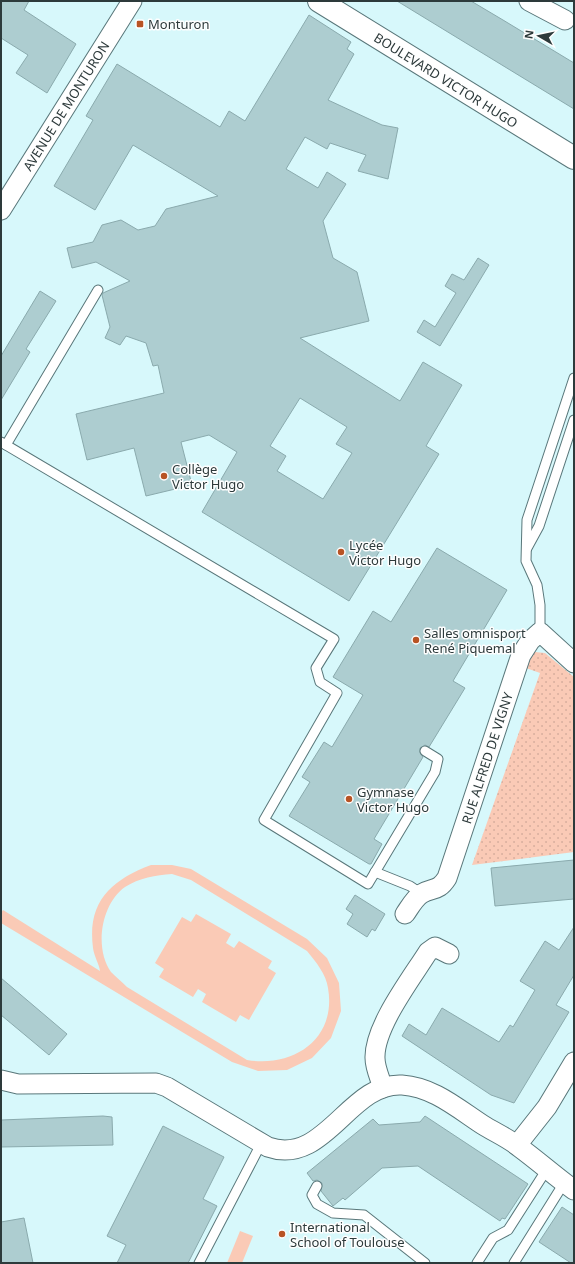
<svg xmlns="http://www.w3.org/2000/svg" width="575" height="1264" font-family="'Noto Sans',sans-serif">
<defs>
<pattern id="grass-dots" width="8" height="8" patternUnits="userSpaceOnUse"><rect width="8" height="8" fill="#facab6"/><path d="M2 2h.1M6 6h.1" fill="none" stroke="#d7ae9d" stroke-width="1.8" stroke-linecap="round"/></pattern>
</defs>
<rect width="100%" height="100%" fill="#d7f8fb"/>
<polygon fill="url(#grass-dots)" points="535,652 545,653 574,677 574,852 472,865 540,673 526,668 527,661"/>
<g fill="#facab6" fill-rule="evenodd">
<path d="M151,865H172L191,869L307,939L327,958L339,983L341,1011L331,1038L312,1058L287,1070L258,1071L232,1062L1,923V913L3,910L100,971C99,964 94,956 93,948C87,902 111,880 151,865ZM172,874L191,880L307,951C316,962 326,974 328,988C337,1039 293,1068 247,1060L127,987C122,982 116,977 111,972C94,948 101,904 125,887C139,878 156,875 172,874Z"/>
<polygon points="196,914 231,934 226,943 234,948 239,941 272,961 268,968 276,973 249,1020 240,1015 236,1022 202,1002 206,994 198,989 193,997 159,977 164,969 155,963 182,917 191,922"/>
<polygon points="240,1231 253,1236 242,1263 227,1263"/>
</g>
<g fill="#adcdd0" stroke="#8aaaad" fill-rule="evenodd">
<polygon points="1,1 29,1 24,10 76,44 47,93 16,73 28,55 1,38"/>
<polygon points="397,1 471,1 503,20 574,63 574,109"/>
<path d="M309,15L351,42L347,49L354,54L328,100L382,125L398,128L388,179L358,171L366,155L330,143L327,149L305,137L286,169L318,188L327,172L346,184L323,221L333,258L357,272L369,321L300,338L400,401L423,362L462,385L426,446L439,454L349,601L202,512L237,452L209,435L181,442L192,485L146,496L134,448L87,460L76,414L164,393L158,365L153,366L146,343L126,336L120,345L105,338L110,327L102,295L103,293L130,281L96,262L72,268L67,248L93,242L102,225L121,220L138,230L155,226L166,209L218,196L133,145L95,210L54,186L93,120L86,116L117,64L220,127L229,111L245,121ZM300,398L347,427L336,444L352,453L323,499L277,471L286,456L270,446Z"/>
<polygon points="478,258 489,265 440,346 417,332 424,320 435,327 456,293 445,286 452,274 464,280"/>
<polygon points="40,291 56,301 26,349 30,352 1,400 1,356"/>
<polygon points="437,548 507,590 453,681 465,688 429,747 425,745 420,748 420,753 423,757 374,839 382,844 371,864 369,864 289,816 310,782 302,777 324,742 332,747 363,695 333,677 373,611 391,622"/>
<polygon points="574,860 574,899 495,906 491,868"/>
<polygon points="355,895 385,914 375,931 372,929 367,937 347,924 353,914 346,909"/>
<polygon points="574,927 574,975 556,1005 569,1012 514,1103 491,1095 402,1036 409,1024 426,1035 442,1008 499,1042 510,1025 513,1027 535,990 520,981 545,941 559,950"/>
<polygon points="1,978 67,1034 49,1055 1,1015"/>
<polygon points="103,1116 112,1117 113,1145 1,1147 1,1120"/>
<polygon points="425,1116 528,1184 505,1219 502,1218 500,1221 418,1166 382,1168 345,1200 343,1198 333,1206 321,1191 322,1183 317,1180 313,1181 307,1173 373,1119 379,1125 420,1122"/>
<polygon points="163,1126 224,1157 203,1199 217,1206 188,1263 117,1263 126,1245 107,1236"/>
<polygon points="562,1207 574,1215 574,1263 571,1263 539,1242"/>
<polygon points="24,1218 33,1263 1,1263 1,1222"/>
</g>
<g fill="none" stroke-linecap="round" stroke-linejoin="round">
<defs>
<g id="service">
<polyline points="1,442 334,639 316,668 320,682 337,693 264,820 368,884 435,772 438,759 425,751"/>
<polyline points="6,445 98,290"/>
<polyline points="527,548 539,526 574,420"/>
<polyline points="540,632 540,605 537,585 526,561 527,520 574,378"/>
<polyline points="375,872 410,886 422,894"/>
<polyline points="317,1186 312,1195 317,1204 333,1213 364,1215 425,1263"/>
<polyline points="199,1263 261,1144"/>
<polyline points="477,1263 493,1238 508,1230 547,1169"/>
<polyline points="514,1263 564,1183"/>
</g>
<g id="minor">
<polyline points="529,1 565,20"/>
<polyline points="1,210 132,1"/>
<path d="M405,914C410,907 414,899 421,894C433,887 438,892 447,878L521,655L530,641L540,632L574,663"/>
<path d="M1,1080L18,1084L156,1083L167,1087L268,1147C325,1167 349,1082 402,1085C433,1087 457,1108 483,1125C494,1132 508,1138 519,1147C538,1161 555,1176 574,1190"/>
<path d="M383,1088C380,1078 375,1068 375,1058C374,1027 411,979 428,952L435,947L449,954"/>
<polyline points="517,1145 547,1107 574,1062"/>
</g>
<polyline id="tertiary" points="319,1 574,158"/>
</defs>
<use href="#service" stroke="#59777a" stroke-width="11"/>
<use href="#minor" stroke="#59777a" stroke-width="21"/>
<use href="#tertiary" stroke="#59777a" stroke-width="24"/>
<use href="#service" stroke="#fff" stroke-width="9"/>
<use href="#minor" stroke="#fff" stroke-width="19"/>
<use href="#tertiary" stroke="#fff" stroke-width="22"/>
</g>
<g fill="#b85324" stroke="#fefefe" stroke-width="1.5">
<rect x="136" y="20" width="8" height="8" rx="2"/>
<circle cx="164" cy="476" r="4"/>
<circle cx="341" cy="552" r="4"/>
<circle cx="416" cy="640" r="4"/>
<circle cx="349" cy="799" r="4"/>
<circle cx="282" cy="1234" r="4"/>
</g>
<g text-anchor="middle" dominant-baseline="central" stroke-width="3" stroke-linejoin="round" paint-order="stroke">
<g font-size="13" fill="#2d3a3b" stroke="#fefefe" text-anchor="start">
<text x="148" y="24">Monturon</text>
<text x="172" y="469">Collège<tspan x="172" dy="15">Victor Hugo</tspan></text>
<text x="349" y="545">Lycée<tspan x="349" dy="15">Victor Hugo</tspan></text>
<text x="424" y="633">Salles omnisport<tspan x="424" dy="15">René Piquemal</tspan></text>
<text x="357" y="792">Gymnase<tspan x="357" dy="15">Victor Hugo</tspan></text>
<text x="290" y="1227">International<tspan x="290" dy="15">School of Toulouse</tspan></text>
</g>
<g font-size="13" fill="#2d3a3b" stroke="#fefefe">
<text transform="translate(446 80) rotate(32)">BOULEVARD VICTOR HUGO</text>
<text transform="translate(66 106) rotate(-58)">AVENUE DE MONTURON</text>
<text transform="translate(487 758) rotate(-72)">RUE ALFRED DE VIGNY</text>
</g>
</g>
<rect width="575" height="1264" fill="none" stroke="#2d3a3b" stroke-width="4"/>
<g transform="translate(539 36) rotate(279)" stroke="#fefefe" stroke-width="3" paint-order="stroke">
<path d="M0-3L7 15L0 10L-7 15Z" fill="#2d3a3b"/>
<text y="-6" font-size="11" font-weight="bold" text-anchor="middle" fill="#2d3a3b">N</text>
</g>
</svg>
